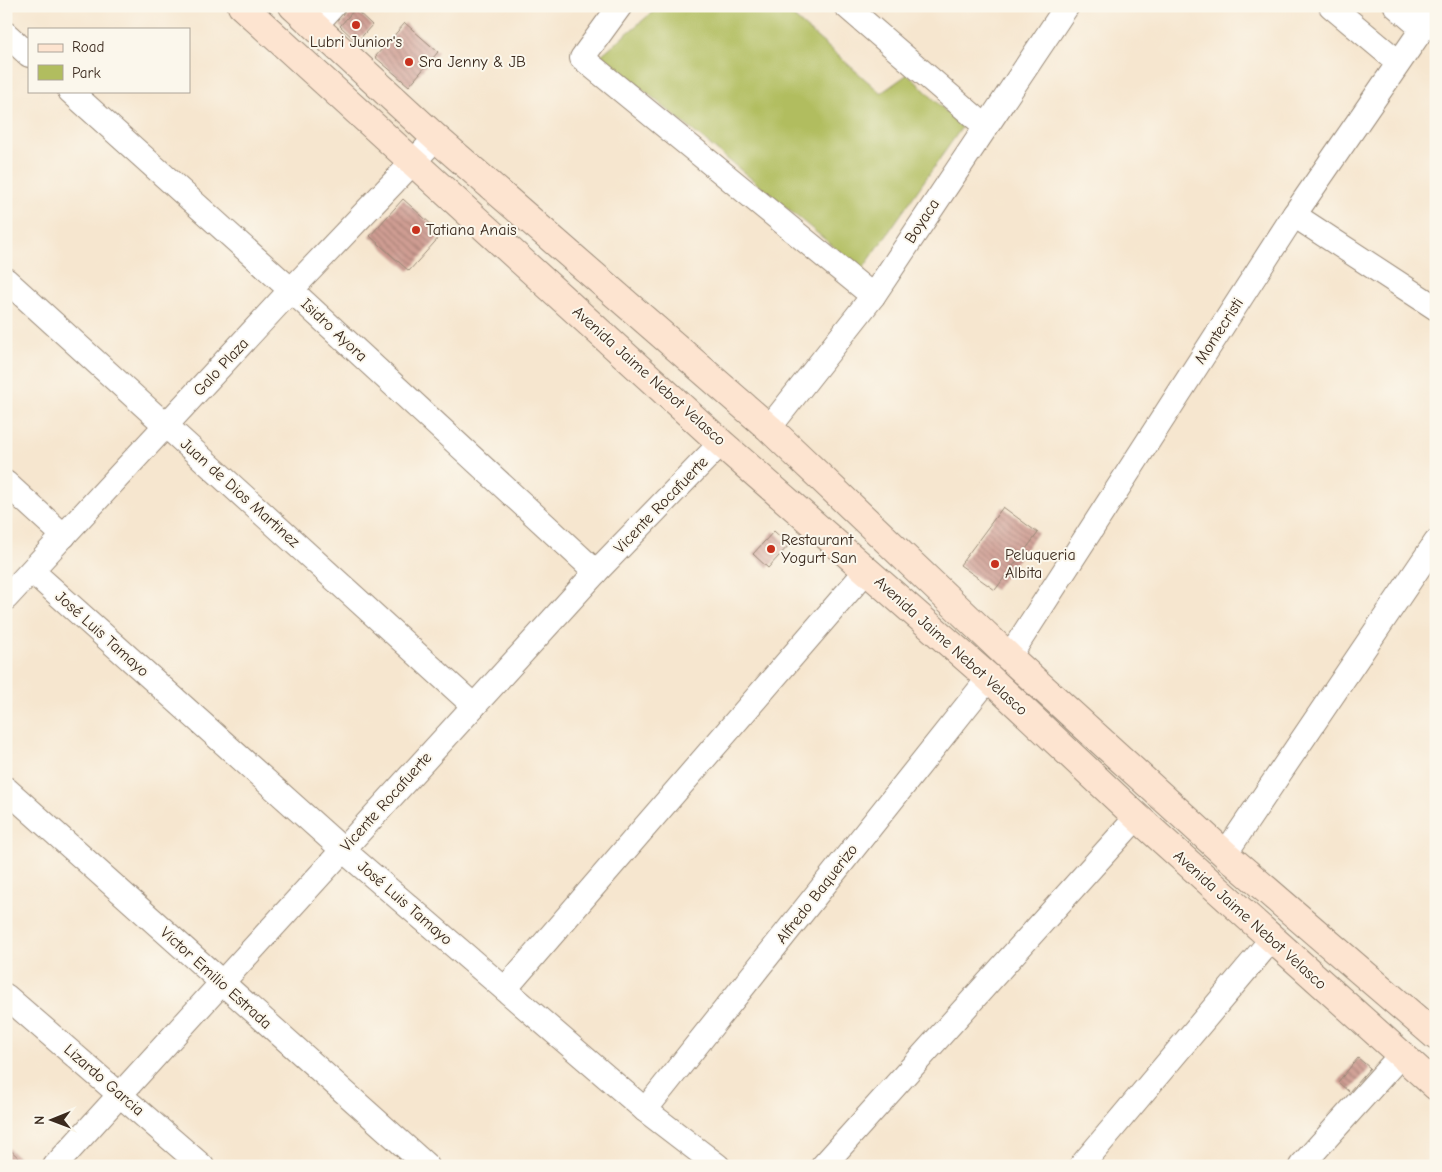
<svg xmlns="http://www.w3.org/2000/svg" width="1442" height="1172" font-family="'Comic Neue',sans-serif">
<defs>
<pattern id="building-back-hatch" width="6" height="6" patternUnits="userSpaceOnUse" patternTransform="scale(1.25)"><rect width="6" height="6" fill="#cf9d93"/><path d="M-1 5l2 2M0 0l6 6M5-1l2 2" fill="none" stroke="#a98077"/></pattern>
</defs>
<rect width="100%" height="100%" fill="#fbf7ec"/>
<filter id="ink" filterUnits="userSpaceOnUse"><feTurbulence type="fractalNoise" baseFrequency=".02" numOctaves="2"/><feDisplacementMap in="SourceGraphic" scale="10" xChannelSelector="R" yChannelSelector="G"/><feConvolveMatrix kernelMatrix="1 2 1 2 8 2 1 2 1" color-interpolation-filters="sRGB"/></filter>
<filter id="wash" filterUnits="userSpaceOnUse"><feTurbulence type="fractalNoise" baseFrequency=".0096" numOctaves="4" result="noise"/><feDisplacementMap in="SourceGraphic" scale="20" xChannelSelector="R" yChannelSelector="G"/><feGaussianBlur stdDeviation="1.12" result="paint"/><feColorMatrix in="noise" values="0 0 0 0 0 0 0 0 0 0 0 0 0 0 0 0 0 1.4 0 .05"/><feComposite in="paint" operator="in"/></filter>
<g filter="url(#wash)">
<rect width="100%" height="100%" fill="#f6e6cf"/>
<polygon fill="#b1bd5f" stroke="#76743e" points="660,6 781,6 881,93 908,74 962,127 862,270 601,55"/>
<g id="blocks">
<g fill="url(#building-back-hatch)">
<polygon points="355,9 372,25 357,42 340,26"/>
<polygon points="405,23 438,52 409,86 375,57"/>
<polygon points="403,199 442,234 409,271 370,236"/>
<polygon points="1003,507 1038,533 995,590 960,565"/>
<polygon points="774,531 789,545 768,568 753,554"/>
<polygon points="1358,1058 1370,1068 1349,1092 1338,1082"/>
<polygon points="6,1146 21,1160 15,1166 6,1166"/>
</g>
</g>
</g>
<g filter="url(#ink)">
<use href="#blocks" fill-opacity="0" stroke="#988876" stroke-width="1"/>
<g fill="none" stroke-linecap="round" stroke-linejoin="round">
<defs>
<g id="minor">
<polyline points="620,6 582,58 873,296"/>
<polyline points="846,6 985,126"/>
<polyline points="1331,6 1398,62"/>
<polyline points="1396,6 1423,29"/>
<polyline points="314,27 333,6"/>
<polyline points="6,34 29,55"/>
<polyline points="70,91 291,290 596,572"/>
<polyline points="1294,215 1436,308"/>
<polyline points="6,280 474,706"/>
<polyline points="769,428 873,296 1067,6"/>
<polyline points="6,483 64,536"/>
<polyline points="32,571 343,850 645,1110 718,1166"/>
<polyline points="6,598 291,290 436,138"/>
<polyline points="1009,657 1294,215 1436,9"/>
<polyline points="6,789 427,1166"/>
<polyline points="1225,854 1436,542"/>
<polyline points="505,989 866,571"/>
<polyline points="6,996 202,1166"/>
<polyline points="645,1110 989,678"/>
<polyline points="55,1166 596,572 721,443"/>
<polyline points="823,1166 1137,817"/>
<polyline points="1081,1166 1271,940"/>
<polyline points="1301,1166 1400,1056"/>
</g>
<g id="secondary">
<polyline points="242,6 721,443 989,678 1137,817 1436,1086"/>
<polyline points="293,6 436,138 769,428 1009,657 1225,854 1436,1036"/>
</g>
</defs>
<use href="#minor" stroke="#988876" stroke-width="26"/>
<use href="#secondary" stroke="#988876" stroke-width="30"/>
<use href="#minor" stroke="#fff" stroke-width="24"/>
<use href="#secondary" stroke="#fde4d0" stroke-width="28"/>
</g>
</g>
<g fill="#c8321e" stroke="#fbf7ec" stroke-width="2">
<circle cx="356" cy="25" r="5"/>
<circle cx="409" cy="62" r="5"/>
<circle cx="416" cy="230" r="5"/>
<circle cx="771" cy="549" r="5"/>
<circle cx="995" cy="564" r="5"/>
</g>
<g text-anchor="middle" dominant-baseline="central" stroke-width="4" stroke-linejoin="round" paint-order="stroke">
<g font-size="16" fill="#3b2a1e" stroke="#fbf7ec" text-anchor="start">
<text x="356" y="42" text-anchor="middle">Lubri Junior's</text>
<text x="419" y="62">Sra Jenny &amp; JB</text>
<text x="426" y="230">Tatiana Anais</text>
<text x="781" y="540">Restaurant<tspan x="781" dy="18">Yogurt San</tspan></text>
<text x="1005" y="555">Peluqueria<tspan x="1005" dy="18">Albita</tspan></text>
</g>
<g font-size="16" fill="#3b2a1e" stroke="#fbf7ec">
<text transform="translate(922 221) rotate(-57)">Boyaca</text>
<text transform="translate(334 330) rotate(43)">Isidro Ayora</text>
<text transform="translate(1219 331) rotate(-57)">Montecristi</text>
<text transform="translate(221 367) rotate(-47)">Galo Plaza</text>
<text transform="translate(649 376) rotate(42)">Avenida Jaime Nebot Velasco</text>
<text transform="translate(240 493) rotate(42)">Juan de Dios Martinez</text>
<text transform="translate(661 505) rotate(-46)">Vicente Rocafuerte</text>
<text transform="translate(102 634) rotate(42)">José Luis Tamayo</text>
<text transform="translate(951 646) rotate(42)">Avenida Jaime Nebot Velasco</text>
<text transform="translate(386 802) rotate(-48)">Vicente Rocafuerte</text>
<text transform="translate(817 894) rotate(-52)">Alfredo Baquerizo</text>
<text transform="translate(405 903) rotate(41)">José Luis Tamayo</text>
<text transform="translate(1250 920) rotate(42)">Avenida Jaime Nebot Velasco</text>
<text transform="translate(216 978) rotate(42)">Victor Emilio Estrada</text>
<text transform="translate(104 1080) rotate(41)">Lizardo Garcia</text>
</g>
</g>
<rect width="1442" height="1172" fill="none" stroke="#fbf7ec" stroke-width="25"/>
<rect x="28" y="28" width="162" height="65" fill="#fbf7ec" stroke="#aea59a"/>
<rect x="38" y="44" width="25" height="8" fill="#fde4d0" stroke="#aea59a"/>
<text x="72" y="52" font-size="15" fill="#3b2a1e">Road</text>
<rect x="38" y="65" width="25" height="15" fill="#b1bd5f" stroke="#aea59a"/>
<text x="72" y="78" font-size="15" fill="#3b2a1e">Park</text>
<g transform="translate(52 1120) rotate(269)" stroke="#fbf7ec" stroke-width="4" paint-order="stroke">
<path d="M0-4L9 19L0 12L-9 19Z" fill="#3b2a1e"/>
<text y="-8" font-size="14" font-weight="bold" text-anchor="middle" fill="#3b2a1e">N</text>
</g>
</svg>
